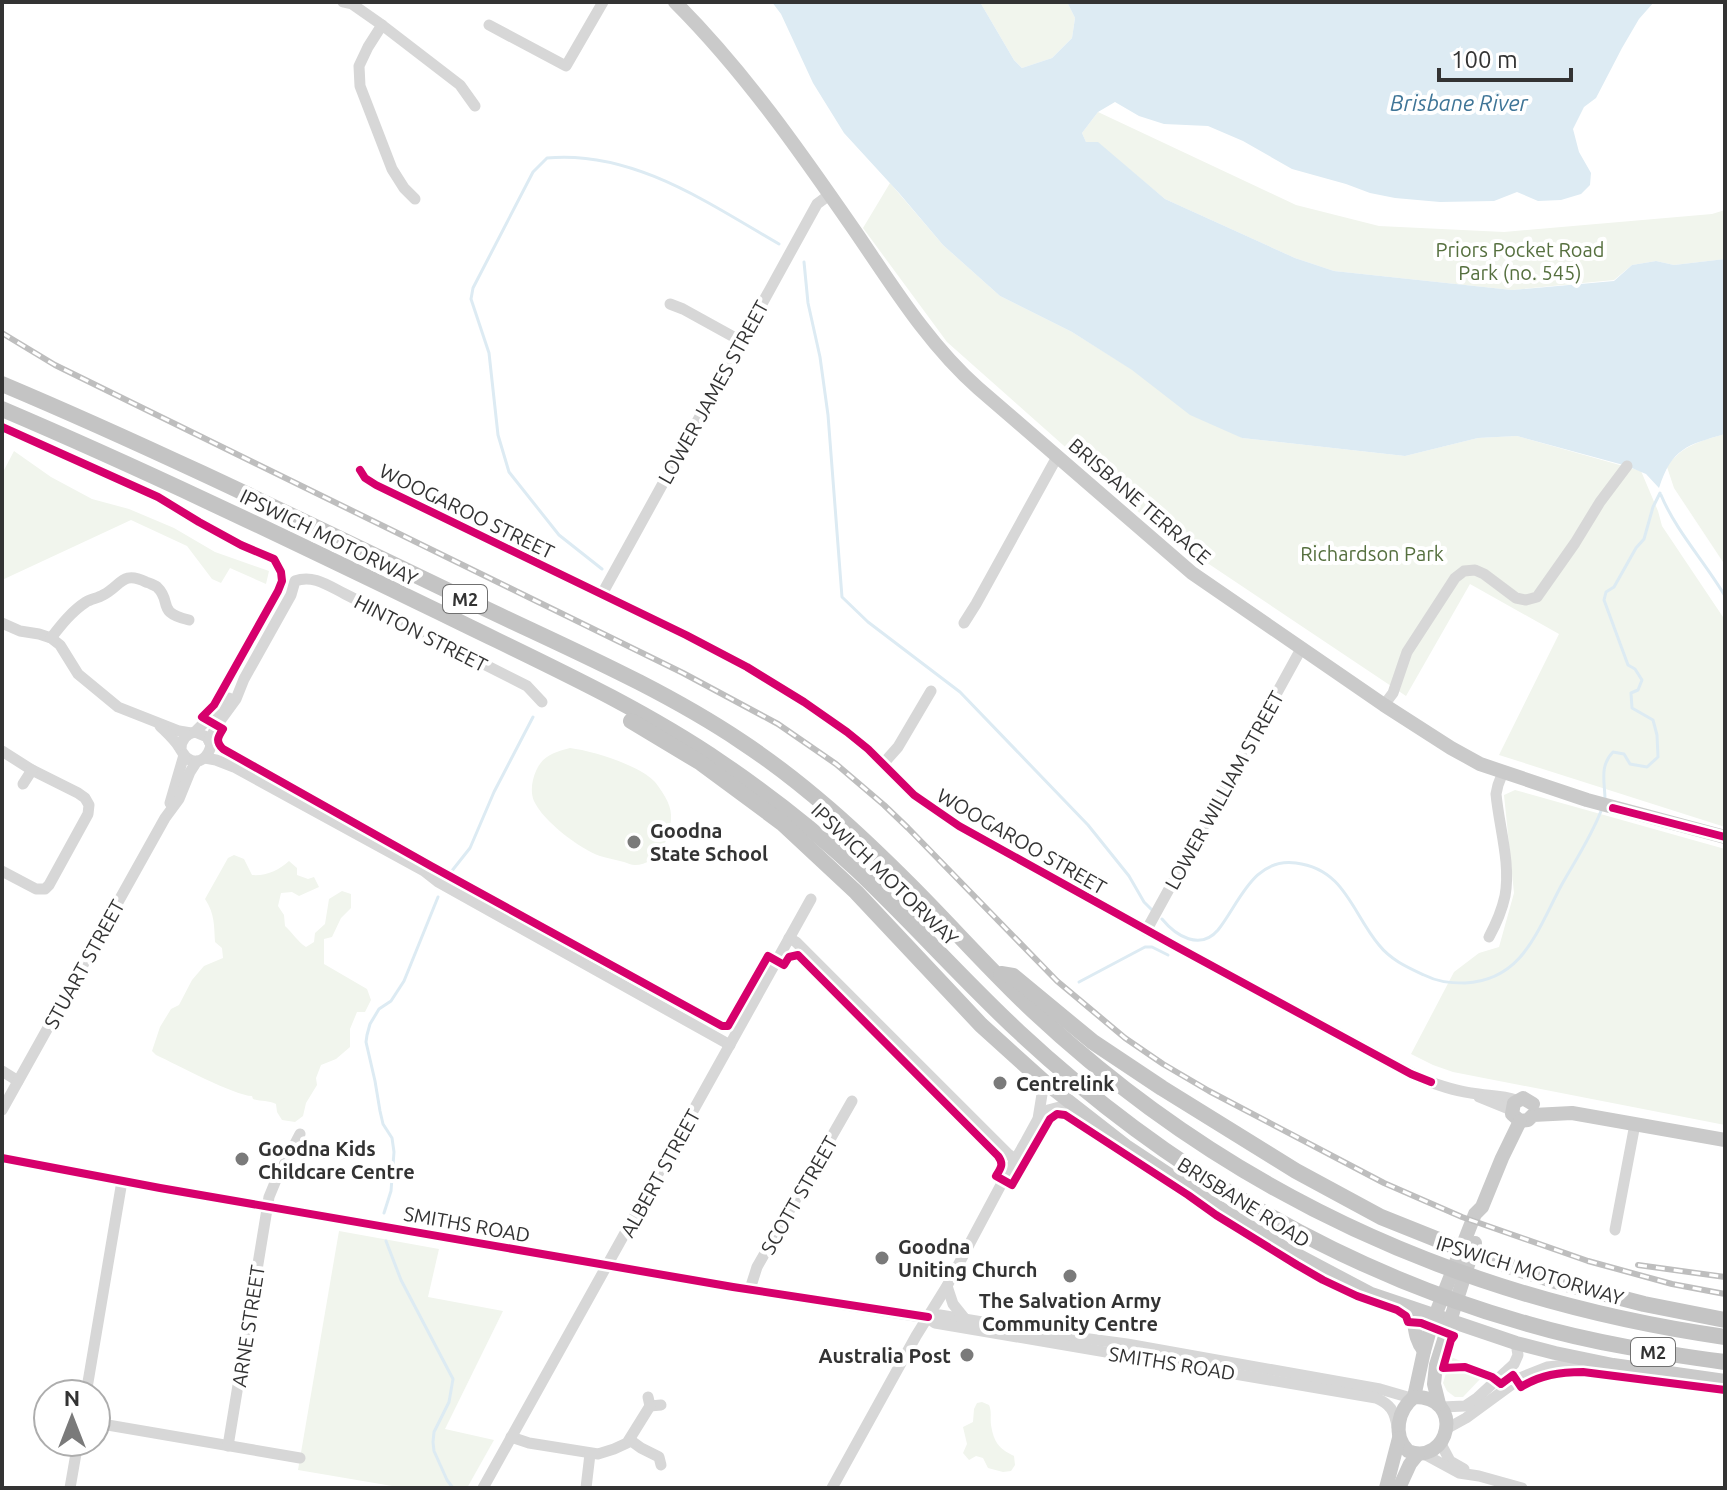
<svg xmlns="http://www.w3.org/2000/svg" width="1727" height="1490" font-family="Ubuntu,sans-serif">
<rect width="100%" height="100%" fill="#fff"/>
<g fill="#f1f5ed">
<polygon points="980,2 1067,2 1075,18 1072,38 1052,58 1022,68 1014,60"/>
<polygon points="1098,112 1296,205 1379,226 1504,232 1712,214 1725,210 1725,259 1674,265 1656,261 1632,265 1614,280 1512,290 1334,271 1295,258 1165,199 1098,143 1086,142 1082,133"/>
<polygon points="890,183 943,245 1000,296 1072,332 1242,438 1405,456 1478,438 1517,436 1641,471 1658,511 1662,526 1725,620 1725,827 1499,755 1559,634 1470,584 1406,696 1161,532 947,342 863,228"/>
<path d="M1725,434V565L1674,488L1667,467C1682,445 1701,441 1725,434Z"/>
<polygon points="14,451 51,477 92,499 129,509 174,528 215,552 269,571 266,584 230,568 221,583 212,579 187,546 131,520 2,580 2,474"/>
<path d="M570,748C593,751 639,765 655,782C662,791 671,804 671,815C672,835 659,865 635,865C631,865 628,863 624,862C616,860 607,858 600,856C580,849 543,821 534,801C530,792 532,780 536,771C543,755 555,752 570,748Z"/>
<polygon points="1515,790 1725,849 1725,1125 1453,1072 1433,1065 1411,1054 1454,972 1479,953 1499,947 1514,893 1504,795"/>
<path d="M234,855L244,859L252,875C266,876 278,871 289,861L297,868V875L308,879L314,877L319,887L299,896L292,892L281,893L278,906L284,915L285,926C293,933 297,941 306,947L314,942L315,933L325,924L329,899L342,891L351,894V908L341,918L332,937L324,939V964L367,989L371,1000L365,1012H357L350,1029V1047L336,1059L321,1065L316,1078L317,1085L306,1103L303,1116L295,1122L282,1120L277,1112L276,1104C268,1100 261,1102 253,1099L252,1096C235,1096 176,1064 156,1055L152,1051L160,1027L171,1009L179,1005L192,980L204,966L223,958L222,948L215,942C214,926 215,914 205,899L228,858Z"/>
<polygon points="339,1231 439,1249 428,1297 503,1311 445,1429 494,1440 467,1488 404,1488 298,1470"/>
<polygon points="1451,1357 1489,1373 1481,1378 1463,1397 1455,1397 1447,1391 1443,1383"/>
<path d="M982,1402L989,1405C992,1412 990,1417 991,1425C994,1442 998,1448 1014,1456L1015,1465L1011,1471L1003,1472L988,1468L983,1458L976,1456L969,1460L963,1453L967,1444L963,1427L973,1422L974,1409L977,1403Z"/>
</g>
<path fill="#ddebf3" d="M772,2H980L1014,60L1022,68L1052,58L1072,38L1075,18L1067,2H1654L1639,19L1622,48L1596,98L1584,107L1573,129L1579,152L1591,173L1590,185L1581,194L1561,200L1538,201L1517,192L1494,201L1440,202L1395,198L1370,193L1346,184L1292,169L1243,141L1208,126L1164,124L1139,116L1115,102L1098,112L1082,133L1086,142H1098L1165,199L1295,258L1334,271L1512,290L1614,281L1632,265L1656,261L1674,265L1725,259V434C1687,445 1672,448 1659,488L1646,474L1627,466L1517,436L1478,438L1405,456L1242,438L1190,415L1132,370L1072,332L1000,296L943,245L899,193L844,133L813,83L781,14Z"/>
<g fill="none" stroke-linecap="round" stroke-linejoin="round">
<g stroke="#ddebf3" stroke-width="3">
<polyline points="804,262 808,303 820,357 828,415 842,597 868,622 960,692 1088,825 1129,876 1144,902 1153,911"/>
<path d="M1661,495C1676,531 1705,562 1725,596"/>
<path d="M602,569L559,535L509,472L498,435L489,353L471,299L473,288L533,172L547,158C633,150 708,203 779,244"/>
<path d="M1605,800C1605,783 1599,766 1613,752L1624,754L1630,764L1647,767L1658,757L1657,735L1653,720L1632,708L1631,693L1638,690L1642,680L1635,669L1628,665L1604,600L1606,592L1614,587L1636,548L1644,539L1653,507L1660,493"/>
<polyline points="451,872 470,848 494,792 533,717"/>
<path d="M1162,919C1176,936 1200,951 1218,930C1239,904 1253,857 1296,863C1345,869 1352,913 1379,945C1391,960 1407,967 1424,975C1438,982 1449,983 1465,983C1523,980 1537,931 1561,886C1575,861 1591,837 1601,811"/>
<polyline points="1079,982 1145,947 1152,947 1168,955"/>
<polyline points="384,1213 391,1191 394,1152 392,1138 383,1124 380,1111 375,1081 366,1042 367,1035 370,1024 379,1009 391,1001 404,981 438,897"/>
<polyline points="386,1241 401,1280 453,1379 449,1402 434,1432 433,1442 434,1451 447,1480 453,1488"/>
</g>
<g stroke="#d7d7d7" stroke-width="11">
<polyline points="343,2 352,4 382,25 460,85 475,106"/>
<polyline points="382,25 368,47 359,66 360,86 392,169 404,188 415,199"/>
<polyline points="489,25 566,66 603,2"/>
<polyline points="670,304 683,309 741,341"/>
<path d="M360,470L365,478L376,485L686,635L747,667L804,702L847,732L868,749L914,795L959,826L1179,948L1422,1079C1438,1085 1454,1091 1471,1093C1487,1096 1501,1095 1516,1100"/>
<polyline points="602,594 817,204 829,195"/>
<polyline points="2,623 20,631 39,634 51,638 60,645 78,674 118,707 179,731 191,733"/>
<polyline points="964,623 976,604 1057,457"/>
<path d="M51,638C61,625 72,611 86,602C91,599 98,598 103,595C121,586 122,570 146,582C147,582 156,586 157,587C173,602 155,612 189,620"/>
<polyline points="1384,705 1393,693 1407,652 1455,578 1464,571 1475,570 1484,574 1516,598 1526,600 1537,597 1575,543 1600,502 1627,466"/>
<path d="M160,726C167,733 174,739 179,747C181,750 184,756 187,758C199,767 209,756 211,745L207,737L195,732C186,734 181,740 181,749"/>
<polyline points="195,732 229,698"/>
<path d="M209,741L217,725L236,699L244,679L291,595L295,581C313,574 329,586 345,594L527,686L542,702"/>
<polyline points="2,751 32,770 78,793 85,798 89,805 88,814 49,885 45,889 36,889 2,871"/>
<polyline points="205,758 216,760 234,767 424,871 438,882 730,1045"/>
<polyline points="883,764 898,747 931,691"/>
<polyline points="23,784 32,770"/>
<polyline points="170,803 184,755"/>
<polyline points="1146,931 1301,649"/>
<path d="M1489,937C1496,924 1502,910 1505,896C1511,863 1499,827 1496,794L1498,785L1503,772"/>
<polyline points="789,938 796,942 1008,1154 1016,1160"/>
<polyline points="2,1071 18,1081"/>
<polyline points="1479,1097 1511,1110"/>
<polyline points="2,1110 165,818 179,799 190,772 197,761"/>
<polyline points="1038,1119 1048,1110 1071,1104"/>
<polyline points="2,1158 160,1188 733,1287 915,1316 928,1317 940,1315 1067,1336 1127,1344 1380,1389 1411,1398"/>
<polyline points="1615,1230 1635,1124"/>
<polyline points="947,1286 953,1304 965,1319"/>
<polyline points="750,1289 757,1267 852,1101"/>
<path d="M928,1318L935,1323L1376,1398C1390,1404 1395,1411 1397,1427"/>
<polyline points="86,1394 122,1181"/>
<polyline points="648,1397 650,1406 661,1405"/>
<polyline points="1442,1407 1465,1406 1477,1398 1514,1364 1518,1355 1516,1343"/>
<polyline points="96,1423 300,1458"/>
<polyline points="1446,1429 1466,1418 1522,1377 1547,1367 1576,1364 1583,1359"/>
<polyline points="511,1437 529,1443 598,1454 614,1449 627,1443 650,1406"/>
<polyline points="630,1440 641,1448 659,1457 661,1465"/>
<polyline points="1440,1442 1450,1461 1464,1469"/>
<polyline points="228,1446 269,1197 276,1180 300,1134"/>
<polyline points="1424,1454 1459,1473 1479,1476 1522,1488"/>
<polyline points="70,1488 78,1442"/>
<polyline points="483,1488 811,899"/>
<polyline points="586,1488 590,1454"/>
<polyline points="832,1488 916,1336 947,1286 1003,1181 1026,1141 1038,1119 1044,1082"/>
</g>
<g stroke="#cacaca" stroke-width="14">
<path d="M675,2C744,71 799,150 855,231C892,285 928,344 978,388L1192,573L1384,705L1451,748L1480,764L1587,800L1725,837"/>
<polyline points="1044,1082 1126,1146 1218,1207 1284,1248 1371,1294 1516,1343 1555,1353 1613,1365 1725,1381"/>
<polyline points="1520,1121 1528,1120 1533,1115 1572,1113 1725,1140"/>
<polyline points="1520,1121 1512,1114 1514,1103 1523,1098 1533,1104"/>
<path d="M1411,1308C1416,1325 1413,1337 1424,1351"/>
<polyline points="1414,1397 1424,1351 1431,1326 1475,1214 1482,1207 1502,1158 1520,1121"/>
<path d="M1414,1397C1466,1396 1449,1467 1408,1451C1392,1435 1398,1410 1414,1397Z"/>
<polyline points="1439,1404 1434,1384 1436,1365 1475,1243"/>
<polyline points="1386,1488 1399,1438"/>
<polyline points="1399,1488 1410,1464 1418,1454"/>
</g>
<g stroke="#c4c4c4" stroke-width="16">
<path d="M2,384C156,449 307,523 457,595C553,642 654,683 742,742C804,783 858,833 910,885C950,925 988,968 1029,1007C1225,1192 1459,1299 1725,1337"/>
<path d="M2,409C150,472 294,542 439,612C534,659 634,703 722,763C769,795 814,830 856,869C912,922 963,980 1019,1032C1163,1166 1338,1271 1528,1324C1593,1343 1659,1353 1725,1362"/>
<polyline points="631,721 701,763 782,823 856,892 981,1025 1044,1082"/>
<polyline points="1001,974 1013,976 1093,1042 1162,1088 1296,1171 1381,1217 1481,1257 1555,1281 1644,1304 1725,1320"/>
</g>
<defs>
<g id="rail">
<polyline points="2,333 55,365 683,673 778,724 836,764 884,805 908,828 1057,981 1125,1038 1163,1064 1209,1091 1384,1183 1462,1217 1588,1261 1672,1284 1725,1294"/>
<polyline points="1638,1265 1725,1277"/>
</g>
</defs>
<use href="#rail" stroke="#bebebe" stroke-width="6"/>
<use href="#rail" stroke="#fff" stroke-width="3" stroke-dasharray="9" stroke-linecap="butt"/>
<defs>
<g id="cycleway">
<path d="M2,427L158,497L199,522L241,545L274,559L281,572L282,581L278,591L214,705L202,717L223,729C218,737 215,741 223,749L431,866L722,1026H728L768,956L784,965L789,957L798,955L998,1156C1004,1164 1001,1168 996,1176L1012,1185L1050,1119L1057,1114L1065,1115L1188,1195L1216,1215L1297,1265L1323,1280L1357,1296L1397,1310L1406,1316L1408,1322L1421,1323L1454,1336L1451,1340L1443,1368L1465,1367L1492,1377L1501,1384L1513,1375L1521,1387C1540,1375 1560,1372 1583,1372L1725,1390"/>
<polyline points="360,470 365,478 376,485 686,635 747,667 804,702 847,732 868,749 914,795 959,826 1179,948 1411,1074 1431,1082"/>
<polyline points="1613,808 1725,837"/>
<polyline points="2,1158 160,1188 733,1287 928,1317"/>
</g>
</defs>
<use href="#cycleway" stroke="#fff" stroke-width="13"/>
<use href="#cycleway" stroke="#d6006c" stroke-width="8"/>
</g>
<g fill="#7a7a7a" stroke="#fff" stroke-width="3">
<circle cx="634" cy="842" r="8"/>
<circle cx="1000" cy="1083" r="8"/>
<circle cx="242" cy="1159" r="8"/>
<circle cx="882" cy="1258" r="8"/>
<circle cx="1070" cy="1276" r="8"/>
<circle cx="967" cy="1355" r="8"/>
</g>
<g text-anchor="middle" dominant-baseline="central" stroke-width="8" stroke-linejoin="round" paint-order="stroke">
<g fill="#fff" stroke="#707070" stroke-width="2">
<rect x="443" y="585" width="44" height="28" rx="6"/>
<rect x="1631" y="1338" width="44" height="28" rx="6"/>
</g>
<g font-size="18" font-weight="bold" fill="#333">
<text x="465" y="599">M2</text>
<text x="1653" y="1352">M2</text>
</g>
<g font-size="20" fill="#56703f" stroke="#fff">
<text x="1520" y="249">Priors Pocket Road<tspan x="1520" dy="23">Park (no. 545)</tspan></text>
<text x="1372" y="553">Richardson Park</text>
</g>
<g font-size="20" fill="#333" stroke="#fff">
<text transform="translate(713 392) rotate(-61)">LOWER JAMES STREET</text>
<text transform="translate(1140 501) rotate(41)">BRISBANE TERRACE</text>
<text transform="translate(467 511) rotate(26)">WOOGAROO STREET</text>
<text transform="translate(329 537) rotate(26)">IPSWICH MOTORWAY</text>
<text transform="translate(421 633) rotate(27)">HINTON STREET</text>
<text transform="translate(1224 790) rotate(-61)">LOWER WILLIAM STREET</text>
<text transform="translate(1022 841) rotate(30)">WOOGAROO STREET</text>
<text transform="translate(885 874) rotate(44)">IPSWICH MOTORWAY</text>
<text transform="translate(84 964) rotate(-61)">STUART STREET</text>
<text transform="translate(660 1173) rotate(-61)">ALBERT STREET</text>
<text transform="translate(799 1195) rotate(-60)">SCOTT STREET</text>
<text transform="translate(1244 1202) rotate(32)">BRISBANE ROAD</text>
<text transform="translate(467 1224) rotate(10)">SMITHS ROAD</text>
<text transform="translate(1530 1270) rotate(17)">IPSWICH MOTORWAY</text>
<text transform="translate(248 1326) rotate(-81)">ARNE STREET</text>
<text transform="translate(1172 1363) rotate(9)">SMITHS ROAD</text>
</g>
<g font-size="20" font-weight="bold" fill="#333" stroke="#fff" text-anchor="start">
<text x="650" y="830">Goodna<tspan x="650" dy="23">State School</tspan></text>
<text x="1016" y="1083">Centrelink</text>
<text x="258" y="1148">Goodna Kids<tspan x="258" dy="23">Childcare Centre</tspan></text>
<text x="898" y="1246">Goodna<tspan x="898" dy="23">Uniting Church</tspan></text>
<text x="1070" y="1300" text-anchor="middle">The Salvation Army<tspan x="1070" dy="23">Community Centre</tspan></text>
<text x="951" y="1355" text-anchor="end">Australia Post</text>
</g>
<g font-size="22" font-style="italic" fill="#3f7597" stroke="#fff">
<text x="1459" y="102">Brisbane River</text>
</g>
</g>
<rect width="1727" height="1490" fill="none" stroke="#333333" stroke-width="8"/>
<g transform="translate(72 1418)"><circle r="38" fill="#ffffff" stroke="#adadad" stroke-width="2"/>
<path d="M0-6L14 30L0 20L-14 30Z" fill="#7a7a7a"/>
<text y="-12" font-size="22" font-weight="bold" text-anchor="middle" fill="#333333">N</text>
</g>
<path d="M1439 68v12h132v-12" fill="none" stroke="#333333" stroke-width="4"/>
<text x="1451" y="68" font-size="24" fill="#333333" stroke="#ffffff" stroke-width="6" paint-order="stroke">100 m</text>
</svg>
